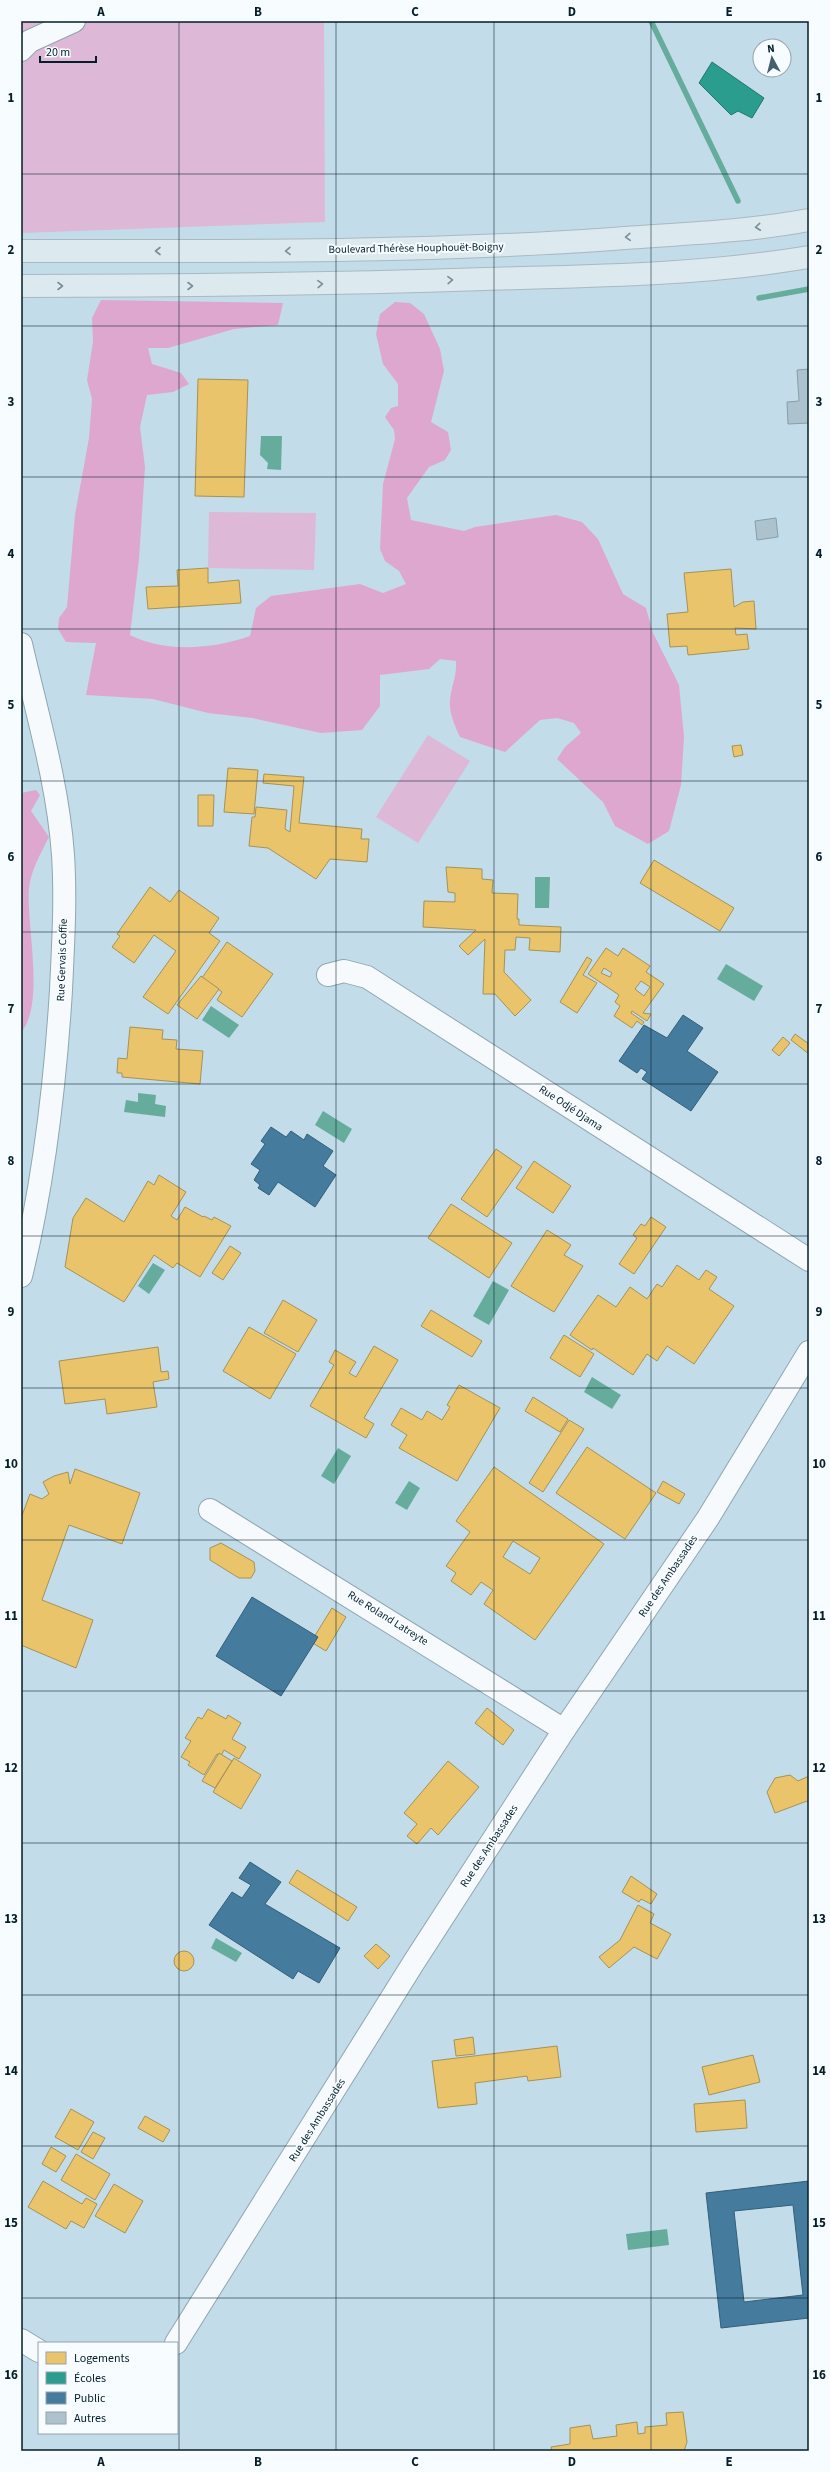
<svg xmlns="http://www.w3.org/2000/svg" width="830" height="2472" font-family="'Source Sans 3',sans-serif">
<rect width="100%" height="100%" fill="#c2dce9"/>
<g fill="#ddb8d7">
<polygon points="21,21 324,21 325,222 21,233"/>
<polygon points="209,512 316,513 314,570 208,568"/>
<polygon points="428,735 470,761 418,843 376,817"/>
</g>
<g fill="#dea7d0">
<path d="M101,300L283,303L278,325L234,329L168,348H148L152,364L181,373L189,384L173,392L147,395L140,427L145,467L139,559L130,635C165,653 213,649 250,636L256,608L271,596L360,584L383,593L406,584L399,571L385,561L380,549L383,484L395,439L394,430L385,417L391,408L398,406V384L383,364L376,334L380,314L395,302L410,303L424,314L440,349L444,371L431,422L448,432L451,450L445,460L429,467L407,498L411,520L464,531L475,527L556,515L582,522L598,539L623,594L646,608L653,633L679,685L684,737L681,785L669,831L648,844L615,826L603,802L557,759L565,747L581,733L574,723L557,718L540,720L505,752L460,737C455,726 449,713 450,701C451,686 457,677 456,661L440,659L429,669L380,675V706L362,730L321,733L252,718L208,713L153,699L86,695L96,643L66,642L58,629L59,618L67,607L75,515L89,438L92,399L87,380L93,342L92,318Z"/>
<path d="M36,790L40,795L31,811L49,837C41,853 31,870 29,888C26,924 45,1002 22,1031L21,793Z"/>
</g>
<g fill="#66ac9c">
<polygon points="261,436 282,436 281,470 267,469 268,463 260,455"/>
<polygon points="535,877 550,877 549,908 535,908"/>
<polygon points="726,964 763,986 754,1001 717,979"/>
<polygon points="211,1006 239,1025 229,1038 202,1020"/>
<polygon points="138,1093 156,1095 155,1104 166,1106 165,1117 124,1112 126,1100 138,1102"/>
<polygon points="323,1111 352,1129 344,1143 315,1125"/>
<polygon points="153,1263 165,1270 149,1294 138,1286"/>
<polygon points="493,1281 509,1290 489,1325 473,1316"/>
<polygon points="592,1377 621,1395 612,1409 584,1392"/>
<polygon points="338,1448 351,1456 334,1484 321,1476"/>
<polygon points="409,1481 420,1488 407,1510 395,1503"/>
<polygon points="216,1938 242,1953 236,1962 211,1948"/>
<polygon points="667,2229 669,2245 628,2250 626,2234"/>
</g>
<g fill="#e9c46a" stroke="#a59256" fill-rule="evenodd">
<polygon points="198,379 248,380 244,497 195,496"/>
<polygon points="208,568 208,583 239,580 241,603 148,609 146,587 178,586 177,570"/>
<polygon points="731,569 734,607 743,602 754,601 756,629 735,628 736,635 747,634 749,649 688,655 687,646 670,647 667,614 688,612 684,573"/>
<polygon points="741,745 743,755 734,757 732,746"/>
<polygon points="228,768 258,770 254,814 224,812"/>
<polygon points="264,774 304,777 299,823 362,829 361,839 369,839 367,862 330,859 316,879 268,848 249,846 252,817 255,817 256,807 287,810 285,829 290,832 294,786 263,783"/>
<polygon points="198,795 214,795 213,826 198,826"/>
<polygon points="654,860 734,908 720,931 640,883"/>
<polygon points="446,867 482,869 482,879 493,880 492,893 518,894 517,919 519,919 519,925 561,927 560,952 529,950 530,938 516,937 515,950 505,950 504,972 531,1000 515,1016 495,994 483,994 485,939 468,955 459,946 476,930 423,927 424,901 455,902 455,893 448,892"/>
<polygon points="150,887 170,902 179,890 219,918 209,933 220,941 168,1014 143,997 176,951 154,935 134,963 112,947 120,936 117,934"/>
<polygon points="227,942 273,974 242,1017 217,1000 222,992 202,978"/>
<path d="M606,948L618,956L623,948L650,966L646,972L664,984L643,1013L651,1014L647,1021L632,1011L631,1013L644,1022L642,1025L637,1021L632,1028L614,1016L620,1006L615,1002L619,995L588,974ZM604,968L612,973L610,977L601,973ZM641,981L650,987L644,996L635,989Z"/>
<polygon points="587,957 592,960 583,975 597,983 577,1013 560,1002"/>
<polygon points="201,976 219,989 197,1019 177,1005"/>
<polygon points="130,1027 163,1030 162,1039 177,1040 176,1049 203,1051 200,1084 122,1077 122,1073 117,1073 118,1058 127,1059"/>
<polygon points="795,1034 809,1044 809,1054 791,1040"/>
<polygon points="783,1037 790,1043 779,1056 772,1050"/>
<polygon points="496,1149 522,1167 487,1217 461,1199"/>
<polygon points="534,1161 571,1186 553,1213 516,1188"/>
<polygon points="159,1175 186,1192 171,1216 177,1220 185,1207 203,1217 204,1216 212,1220 214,1217 231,1226 200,1277 177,1263 173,1268 154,1255 124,1302 65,1267 73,1218 86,1198 124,1222 148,1181 154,1185"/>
<polygon points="451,1204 512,1243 489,1278 428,1238"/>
<polygon points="651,1217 666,1227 634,1274 619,1264 637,1238 633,1235 641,1224 645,1226"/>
<polygon points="547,1230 571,1245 564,1255 583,1266 554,1312 511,1286"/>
<polygon points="230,1246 241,1253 223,1280 212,1273"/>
<polygon points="677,1265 699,1280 706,1270 717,1277 709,1289 734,1306 694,1364 667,1346 657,1361 647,1354 633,1375 593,1348 592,1350 570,1335 598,1295 616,1307 630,1287 647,1299 657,1284 662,1287"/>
<polygon points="283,1300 317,1320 298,1352 264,1333"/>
<polygon points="431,1310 482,1341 472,1357 421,1326"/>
<polygon points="249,1327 296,1354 270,1399 223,1371"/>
<polygon points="564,1335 594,1354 580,1377 550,1358"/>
<polygon points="374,1346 398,1360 364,1418 374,1424 366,1438 310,1406 334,1365 329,1362 335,1350 356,1362 349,1373 356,1377"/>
<polygon points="158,1347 161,1372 168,1371 169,1379 153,1382 157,1407 107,1414 105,1399 65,1404 59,1361"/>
<polygon points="459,1385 500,1408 457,1481 399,1448 407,1435 391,1425 401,1408 422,1420 427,1411 442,1420 450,1407 447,1405"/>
<polygon points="533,1397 568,1419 560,1432 525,1411"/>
<polygon points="569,1420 584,1429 543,1492 529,1483"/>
<polygon points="587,1447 656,1493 625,1539 556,1493"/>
<path d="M494,1467L604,1544L535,1640L484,1604L493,1590L481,1582L471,1595L451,1581L456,1573L446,1566L470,1532L456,1521ZM513,1541L540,1558L530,1574L503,1557Z"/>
<polygon points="75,1469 140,1493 122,1544 69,1525 42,1600 93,1620 76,1668 21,1645 21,1518 30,1494 42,1499 49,1494 43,1482 54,1476 68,1472 70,1484"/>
<polygon points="663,1481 685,1494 679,1504 657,1492"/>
<polygon points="221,1543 254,1562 255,1571 251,1578 239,1578 210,1560 210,1548"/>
<polygon points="332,1608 346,1617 326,1651 311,1642"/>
<polygon points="487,1708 514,1730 503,1745 475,1723"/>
<polygon points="208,1709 226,1719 228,1715 241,1723 232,1739 246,1747 239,1759 224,1750 221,1756 217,1754 204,1775 188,1765 190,1762 181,1757 191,1741 185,1738 198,1717 202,1719"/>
<polygon points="219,1753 232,1761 215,1788 202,1781"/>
<polygon points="234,1758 261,1775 241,1809 213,1792"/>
<polygon points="448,1761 479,1787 438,1835 431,1828 417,1844 407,1836 417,1824 404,1813"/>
<polygon points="790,1775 798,1781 809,1776 809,1804 807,1801 775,1813 767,1792 775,1778"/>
<polygon points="297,1870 357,1907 348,1921 289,1883"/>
<polygon points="631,1876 657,1894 651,1904 641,1899 639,1902 622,1892"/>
<polygon points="638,1905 654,1914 650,1923 671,1934 657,1959 634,1947 609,1968 599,1957 620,1940"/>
<polygon points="376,1944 390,1956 378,1969 364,1956"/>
<circle cx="184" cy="1961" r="10"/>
<polygon points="473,2037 475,2054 456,2056 454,2040"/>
<polygon points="557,2046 561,2077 528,2081 527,2076 475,2083 477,2104 438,2108 432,2061"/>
<polygon points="753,2055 760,2082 709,2095 702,2067"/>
<polygon points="745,2100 747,2128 696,2132 694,2104"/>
<polygon points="71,2109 94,2122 78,2150 55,2137"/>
<polygon points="145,2116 170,2130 163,2142 138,2128"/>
<polygon points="93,2132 105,2138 93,2159 81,2152"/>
<polygon points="51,2147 66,2156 56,2172 42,2164"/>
<polygon points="76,2154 110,2174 95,2200 61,2180"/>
<polygon points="43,2181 82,2204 86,2198 97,2204 84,2228 71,2221 66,2229 28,2207"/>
<polygon points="114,2184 143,2201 125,2233 95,2216"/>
<polygon points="683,2412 687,2442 684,2451 552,2451 551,2447 570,2444 570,2428 590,2425 593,2439 617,2436 616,2425 637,2422 638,2434 645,2433 645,2427 667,2425 666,2413"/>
</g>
<polygon fill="#2a9d8f" stroke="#1f7770" points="712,62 764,98 752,118 738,111 731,115 699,83"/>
<g fill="#457b9d" stroke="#325f7a" fill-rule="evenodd">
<polygon points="683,1015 703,1028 687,1051 718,1072 691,1111 642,1079 647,1072 641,1068 637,1073 619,1061 644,1025 667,1038"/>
<polygon points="271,1127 286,1137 291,1131 304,1140 307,1134 333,1151 323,1166 336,1175 315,1207 278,1182 269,1195 258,1188 260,1185 254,1180 260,1170 251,1164 265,1144 261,1141"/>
<polygon points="252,1597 318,1637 281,1696 216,1656"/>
<polygon points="250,1862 281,1882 265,1904 340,1948 319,1983 298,1971 293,1979 209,1925 232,1892 242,1898 251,1885 239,1878"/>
<path d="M809,2181V2318L721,2328L706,2193ZM793,2205L803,2295L744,2302L734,2211Z"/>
</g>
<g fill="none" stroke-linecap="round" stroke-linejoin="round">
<g stroke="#66ac9c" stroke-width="5.5">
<polyline points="651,21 738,201"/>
<polyline points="759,298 809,289"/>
</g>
</g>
<g fill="#acc3ce" stroke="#889ea9">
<polygon points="809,369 809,423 788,424 787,402 799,401 797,370"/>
<polygon points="776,518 778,537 757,540 755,521"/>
</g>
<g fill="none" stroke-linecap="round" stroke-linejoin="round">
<defs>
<g id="minor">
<polyline points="21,50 30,41 74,21"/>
<path d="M21,644C37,714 58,784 63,855C66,900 63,946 61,990C55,1087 44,1182 21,1276"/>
<polyline points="328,975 344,971 367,977 809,1260"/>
<polyline points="210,1510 564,1730"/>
<polyline points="21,2340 39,2351"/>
<polyline points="176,2343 414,1962 564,1730 708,1518 809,1352"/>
</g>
<g id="major">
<path d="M21,251C218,251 415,253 612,239C677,234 744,232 809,220"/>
<path d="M21,286C176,286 330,284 485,279C592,276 703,275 809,257"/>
</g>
</defs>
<use href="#minor" stroke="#8fa6b0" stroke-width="24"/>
<use href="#major" stroke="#aab9c0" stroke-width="24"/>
<use href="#minor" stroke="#f6fafc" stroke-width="22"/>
<use href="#major" stroke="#dce9ef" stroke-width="22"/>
</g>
<defs><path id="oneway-chevron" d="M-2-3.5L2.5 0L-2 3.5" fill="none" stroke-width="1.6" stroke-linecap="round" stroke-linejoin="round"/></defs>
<g stroke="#7b8e95">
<use href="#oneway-chevron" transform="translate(758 227) rotate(174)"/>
<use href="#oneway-chevron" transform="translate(628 237) rotate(176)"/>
<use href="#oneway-chevron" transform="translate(158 251) rotate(-180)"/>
<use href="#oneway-chevron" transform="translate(288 251) rotate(179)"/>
<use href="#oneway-chevron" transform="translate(450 280) rotate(-2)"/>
<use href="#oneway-chevron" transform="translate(320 284) rotate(-2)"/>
<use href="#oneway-chevron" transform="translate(60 286)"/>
<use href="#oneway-chevron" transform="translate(190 286)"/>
</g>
<path fill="none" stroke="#051e28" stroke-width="1" stroke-opacity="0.55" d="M179,21V2451M336,21V2451M494,21V2451M651,21V2451M21,174H809M21,326H809M21,477H809M21,629H809M21,781H809M21,932H809M21,1084H809M21,1236H809M21,1388H809M21,1540H809M21,1691H809M21,1843H809M21,1995H809M21,2146H809M21,2298H809"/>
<g text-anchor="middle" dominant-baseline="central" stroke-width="4" stroke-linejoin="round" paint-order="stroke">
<g font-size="11" fill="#051e28" stroke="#f6fcff">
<text transform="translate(416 248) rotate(-1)">Boulevard Thérèse Houphouët-Boigny</text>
<text transform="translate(62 960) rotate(-88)">Rue Gervais Coffie</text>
<text transform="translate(571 1108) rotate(33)">Rue Odjé Djama</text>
<text transform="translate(668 1576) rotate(-56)">Rue des Ambassades</text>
<text transform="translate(388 1618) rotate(32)">Rue Roland Latreyte</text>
<text transform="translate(489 1846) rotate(-57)">Rue des Ambassades</text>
<text transform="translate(317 2120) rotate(-58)">Rue des Ambassades</text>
</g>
</g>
<rect width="830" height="2472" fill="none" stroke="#f6fcff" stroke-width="44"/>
<rect x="38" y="2342" width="140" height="92" fill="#f6fcff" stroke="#96a3a9"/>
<rect x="46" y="2352" width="20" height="12" fill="#e9c46a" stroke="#96a3a9"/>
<text x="74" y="2362" font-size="12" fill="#051e28">Logements</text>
<rect x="46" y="2372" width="20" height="12" fill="#2a9d8f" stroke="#96a3a9"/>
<text x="74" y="2382" font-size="12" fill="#051e28">Écoles</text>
<rect x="46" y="2392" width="20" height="12" fill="#457b9d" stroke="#96a3a9"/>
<text x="74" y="2402" font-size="12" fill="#051e28">Public</text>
<rect x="46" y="2412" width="20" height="12" fill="#acc3ce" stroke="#96a3a9"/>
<text x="74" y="2422" font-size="12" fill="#051e28">Autres</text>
<g transform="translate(772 58) rotate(353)"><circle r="19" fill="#f6fcff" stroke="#96a3a9"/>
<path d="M0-3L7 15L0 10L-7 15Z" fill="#47606c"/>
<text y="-6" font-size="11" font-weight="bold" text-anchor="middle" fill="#051e28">N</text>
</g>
<path d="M40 56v6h56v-6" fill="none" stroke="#051e28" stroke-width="2"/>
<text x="46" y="56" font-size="12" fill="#051e28" stroke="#f6fcff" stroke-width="3" paint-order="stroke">20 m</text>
<rect x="22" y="22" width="786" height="2428" fill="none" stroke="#051e28" stroke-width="1.5"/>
<g font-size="13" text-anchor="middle" font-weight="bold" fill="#051e28">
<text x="101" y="16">A</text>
<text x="258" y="16">B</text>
<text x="415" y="16">C</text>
<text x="572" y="16">D</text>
<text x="729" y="16">E</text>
<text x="11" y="102">1</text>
<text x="819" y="102">1</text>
<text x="11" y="254">2</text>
<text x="819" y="254">2</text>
<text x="11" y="406">3</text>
<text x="819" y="406">3</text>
<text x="11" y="558">4</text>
<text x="819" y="558">4</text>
<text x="11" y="709">5</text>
<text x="819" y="709">5</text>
<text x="11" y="861">6</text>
<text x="819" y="861">6</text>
<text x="11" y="1013">7</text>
<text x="819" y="1013">7</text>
<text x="11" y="1165">8</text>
<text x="819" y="1165">8</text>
<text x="11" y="1316">9</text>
<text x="819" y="1316">9</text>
<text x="11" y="1468">10</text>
<text x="819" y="1468">10</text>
<text x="11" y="1620">11</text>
<text x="819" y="1620">11</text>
<text x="11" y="1772">12</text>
<text x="819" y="1772">12</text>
<text x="11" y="1923">13</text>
<text x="819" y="1923">13</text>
<text x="11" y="2075">14</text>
<text x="819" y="2075">14</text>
<text x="11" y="2227">15</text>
<text x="819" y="2227">15</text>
<text x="11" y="2379">16</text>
<text x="819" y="2379">16</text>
<text x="101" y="2466">A</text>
<text x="258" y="2466">B</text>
<text x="415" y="2466">C</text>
<text x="572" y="2466">D</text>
<text x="729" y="2466">E</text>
</g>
</svg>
